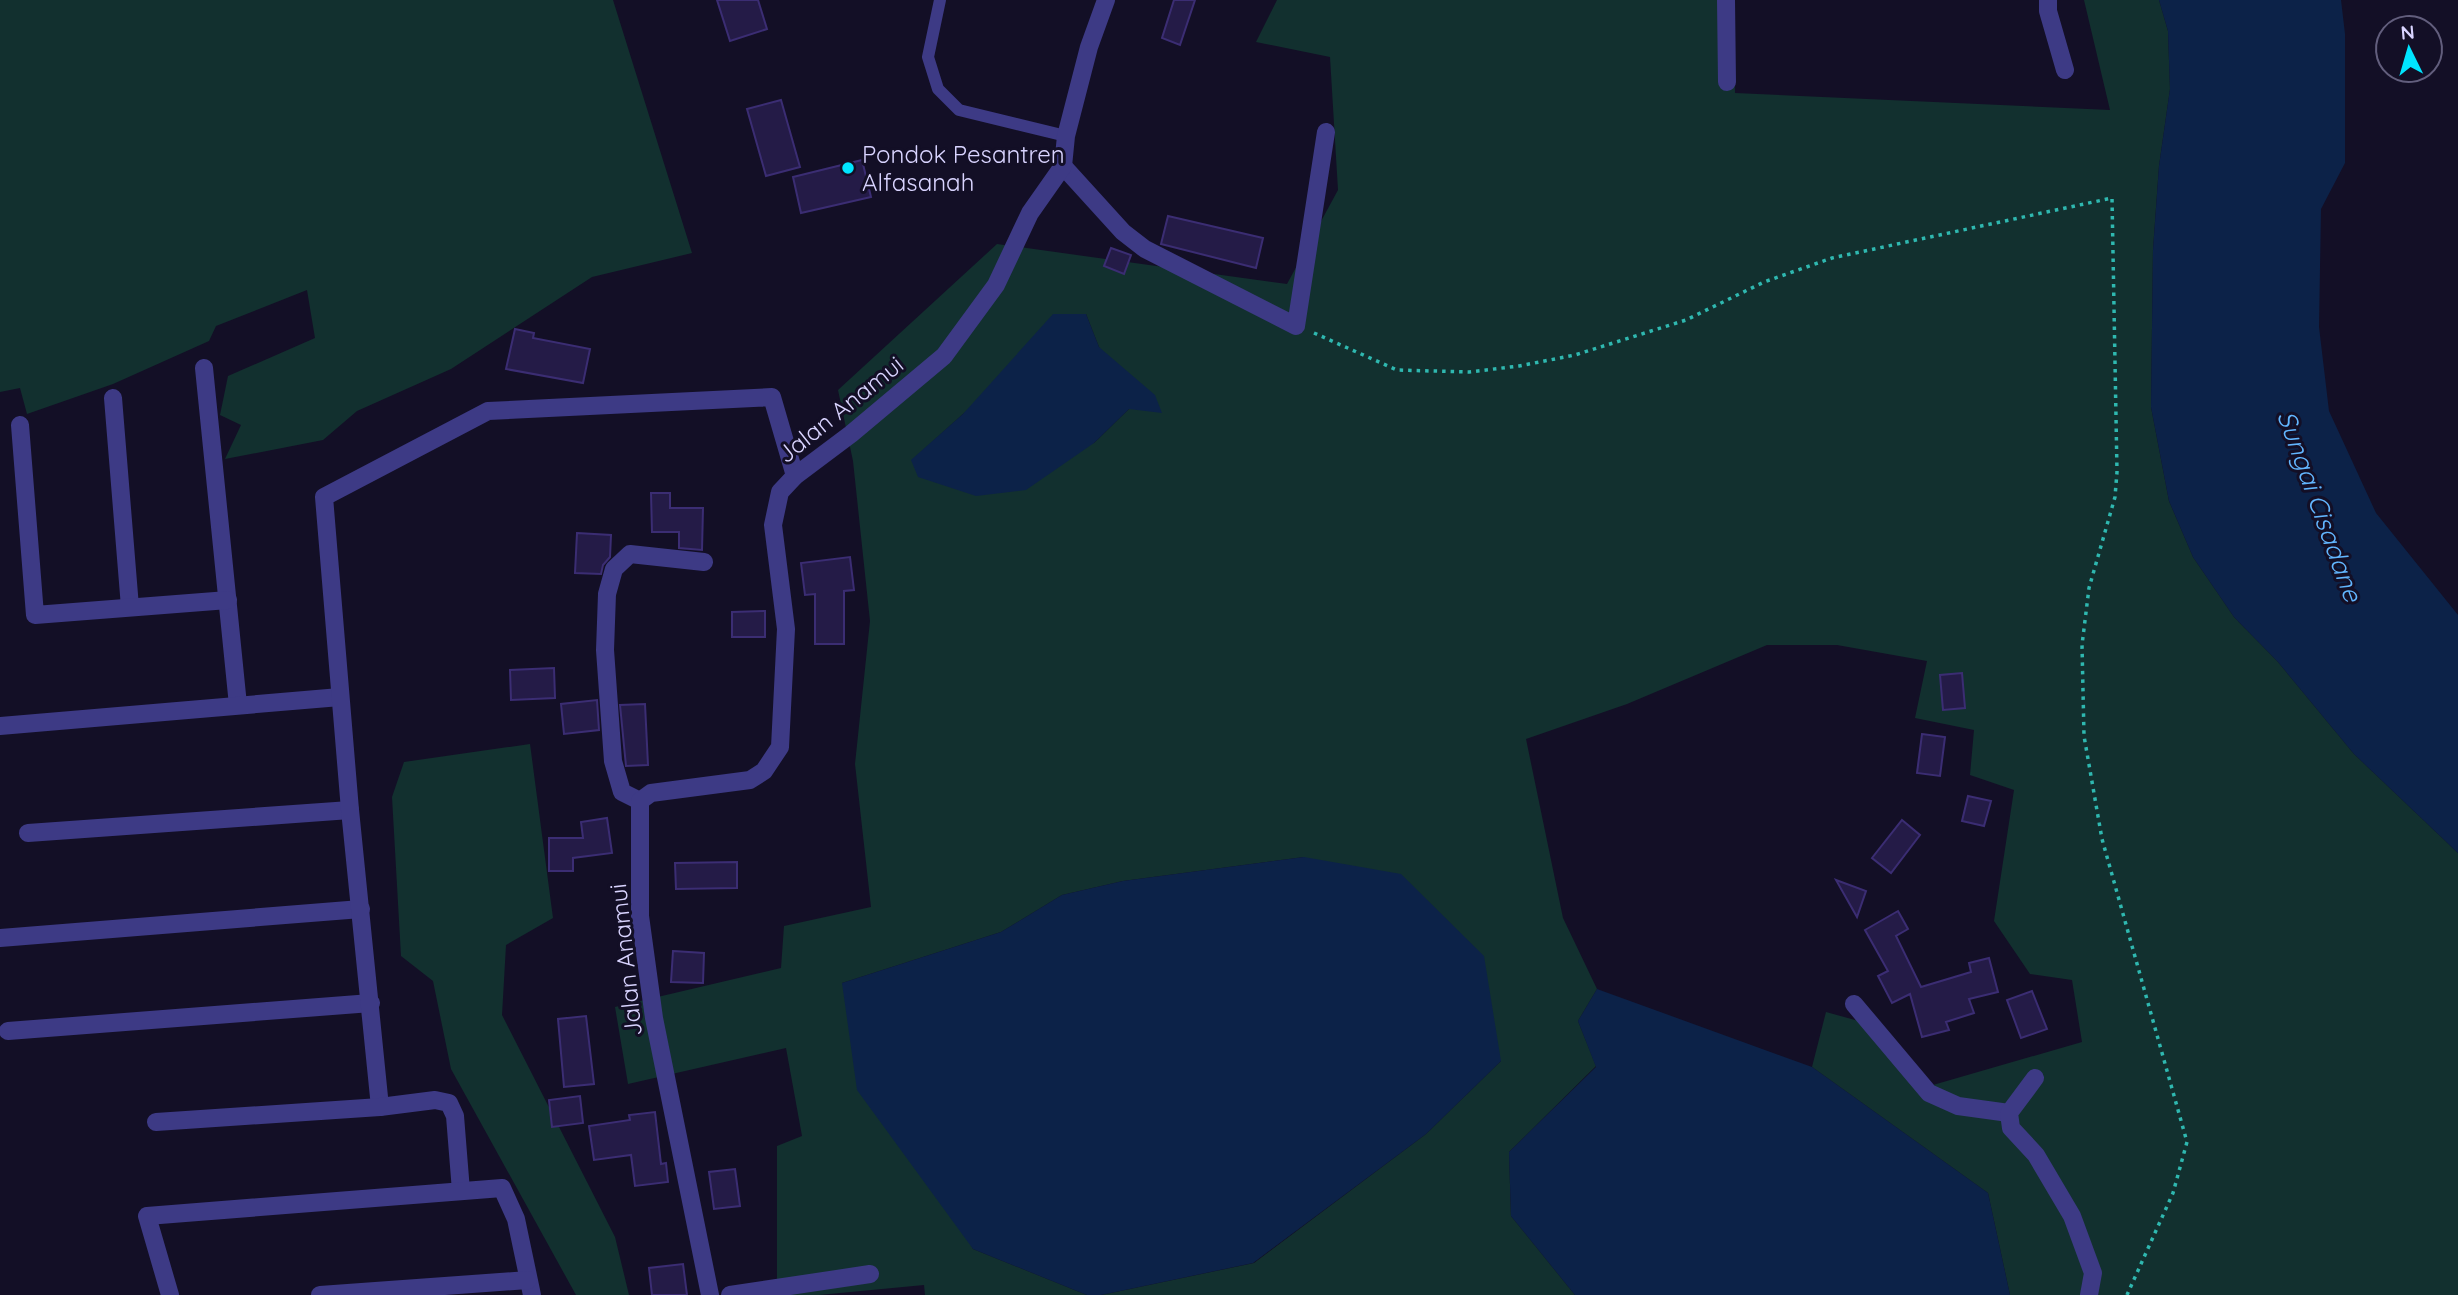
<svg xmlns="http://www.w3.org/2000/svg" width="2458" height="1295" font-family="Quicksand,sans-serif">
<rect width="100%" height="100%" fill="#130f26"/>
<g fill="#12302f" fill-rule="evenodd">
<polygon points="0,0 613,0 692,253 592,277 451,369 357,411 323,440 225,459 241,425 220,415 228,376 315,338 307,290 216,326 209,341 113,384 27,414 20,388 0,392"/>
<path d="M1277,0H1734L1735,93L2110,110L2084,0H2159L2168,31L2170,89L2159,166L2153,250L2151,407L2169,501L2193,557L2234,617L2278,662L2354,754L2458,853V1295H2010L1988,1193L1812,1067L1826,1012L1884,1028L1933,1085L2082,1042L2072,980L2030,974L1994,921L2014,790L1970,775L1974,730L1915,718L1927,661L1837,645H1767L1627,704L1526,739L1563,918L1597,989L1578,1021L1596,1066L1509,1152L1511,1216L1575,1295H1101L1254,1263L1426,1134L1501,1061L1304,857L1123,881L1062,895L1001,932L842,983L973,1249L1087,1295H925L924,1285L819,1295H777V1146L802,1136L786,1048L628,1084L615,1007L781,968L784,926L871,907L855,764L870,621L853,461L838,390L997,244L1287,284L1338,190L1330,57L1256,42ZM1086,314L1099,347L1129,409L1094,443L912,460L963,414Z"/>
<polygon points="530,744 553,918 506,945 502,1015 615,1237 629,1295 576,1295 451,1069 433,981 401,956 392,797 404,762"/>
</g>
<g fill="#0c2248">
<polygon points="2159,0 2341,0 2345,34 2345,163 2321,209 2319,327 2329,411 2376,513 2458,615 2458,853 2354,754 2278,662 2234,617 2193,557 2169,501 2151,407 2153,250 2159,166 2170,89 2168,31"/>
<polygon points="1053,314 1086,314 1099,347 1155,395 1162,413 1129,409 1094,443 1026,490 976,496 918,477 911,460 963,414"/>
<polygon points="1304,857 1401,874 1484,956 1501,1061 1426,1134 1253,1263 1101,1295 1087,1295 973,1249 857,1090 842,983 1001,932 1062,895 1123,881"/>
<polygon points="1597,989 1812,1067 1988,1193 2010,1295 1575,1295 1511,1216 1509,1152 1596,1067 1578,1021"/>
</g>
<g fill="#241b47" stroke="#3b2d73" stroke-width="2">
<polygon points="717,0 758,0 767,29 730,41"/>
<polygon points="1174,0 1195,0 1180,45 1162,38"/>
<polygon points="781,100 800,167 766,176 747,109"/>
<polygon points="862,160 871,197 801,213 793,177"/>
<polygon points="1168,216 1263,238 1256,268 1161,244"/>
<polygon points="1111,248 1131,255 1124,274 1104,266"/>
<polygon points="515,329 534,333 533,338 590,349 583,383 506,369"/>
<polygon points="651,493 670,493 670,508 703,508 702,550 679,548 679,532 652,532"/>
<polygon points="577,533 611,535 610,557 603,565 601,574 575,573"/>
<polygon points="850,557 854,590 844,591 844,644 815,644 815,594 805,595 801,563"/>
<polygon points="765,611 765,637 732,637 732,612"/>
<polygon points="554,668 555,698 511,700 510,670"/>
<polygon points="1962,673 1965,708 1943,710 1940,675"/>
<polygon points="597,700 599,730 564,734 561,704"/>
<polygon points="645,704 648,765 626,766 620,705"/>
<polygon points="1922,734 1945,737 1940,776 1917,773"/>
<polygon points="1968,796 1991,801 1984,826 1962,821"/>
<polygon points="607,818 612,853 573,858 573,871 549,871 549,838 583,838 581,822"/>
<polygon points="1902,820 1920,835 1891,873 1872,858"/>
<polygon points="737,862 737,888 676,889 675,863"/>
<polygon points="1836,880 1866,891 1857,917"/>
<polygon points="1898,911 1908,929 1896,936 1921,987 1971,972 1969,963 1989,958 1998,992 1969,999 1974,1013 1946,1022 1949,1030 1922,1037 1910,994 1892,1003 1878,976 1888,971 1865,930"/>
<polygon points="673,951 704,953 703,983 671,982"/>
<polygon points="2032,991 2047,1029 2021,1038 2007,1000"/>
<polygon points="586,1016 594,1084 564,1087 558,1019"/>
<polygon points="580,1096 583,1123 552,1127 549,1100"/>
<polygon points="655,1112 661,1164 666,1163 668,1182 635,1186 631,1155 594,1160 589,1126 630,1120 629,1115"/>
<polygon points="735,1169 740,1206 714,1209 709,1172"/>
<polygon points="683,1264 687,1295 652,1295 649,1268"/>
</g>
<g fill="none" stroke-linecap="round" stroke-linejoin="round">
<polyline stroke="#2fb8b0" stroke-width="3.5" stroke-dasharray="3.5 5" stroke-linecap="butt" points="1314,333 1397,370 1469,372 1519,366 1575,355 1686,320 1764,282 1832,258 2112,198 2117,472 2115,497 2089,588 2082,645 2084,736 2102,839 2187,1142 2173,1193 2127,1295"/>
<polyline stroke="#3d3a85" stroke-width="12" points="940,0 928,57 938,89 959,110 1066,136"/>
<g stroke="#3d3a85" stroke-width="18">
<polyline points="1726,0 1727,82"/>
<polyline points="2048,0 2048,11 2065,70"/>
<polyline points="1063,166 1123,232 1145,249 1296,326 1326,132"/>
<polyline points="204,368 238,705"/>
<polyline points="113,398 130,607"/>
<polyline points="20,425 35,615 228,600"/>
<polyline points="0,726 340,697"/>
<polyline points="640,801 622,792 613,761 605,650 607,594 614,569 630,554 704,562"/>
<polyline points="28,833 350,810"/>
<polyline points="0,938 361,909"/>
<polyline points="1854,1004 1929,1093 1958,1106 2009,1113"/>
<polyline points="8,1031 371,1003"/>
<polyline points="2035,1078 2009,1113 2011,1128 2036,1155 2072,1216 2093,1273 2089,1295"/>
<polyline points="380,1107 350,810 324,497 488,411 772,397 795,476"/>
<polyline points="156,1122 380,1107 435,1100 449,1103 455,1116 461,1191"/>
<polyline points="170,1295 147,1216 502,1188 516,1219 532,1295"/>
<polyline points="320,1295 528,1280"/>
<polyline points="710,1295 654,1018 640,916 640,801 651,793 750,780 764,771 780,747 786,629 773,525 780,492 795,476 851,434 944,356 996,285 1030,213 1063,166 1066,136 1089,47 1106,0"/>
<polyline points="730,1295 870,1274"/>
</g>
</g>
<circle fill="#00e5ff" stroke="#130f26" stroke-width="2.5" cx="848" cy="168" r="7"/>
<g text-anchor="middle" dominant-baseline="central" stroke-width="6" stroke-linejoin="round" paint-order="stroke">
<g font-size="24" fill="#d9d4ff" stroke="#130f26" text-anchor="start">
<text x="862" y="154">Pondok Pesantren<tspan x="862" dy="28">Alfasanah</tspan></text>
</g>
<g font-size="24" fill="#d9d4ff" stroke="#130f26">
<text transform="translate(840 409) rotate(-39)">Jalan Anamui</text>
<text transform="translate(625 960) rotate(-96)">Jalan Anamui</text>
</g>
<g font-size="26" font-style="italic" fill="#62b6ff" stroke="#130f26">
<text transform="translate(2320 506) rotate(70)">Sungai Cisadane</text>
</g>
</g>
<g transform="translate(2409 49) rotate(355)"><circle r="33" fill="#130f26" stroke="#625e7d" stroke-width="2"/>
<path d="M0-5L12 26L0 18L-12 26Z" fill="#00e5ff"/>
<text y="-10" font-size="19" font-weight="bold" text-anchor="middle" fill="#d9d4ff">N</text>
</g>
</svg>
